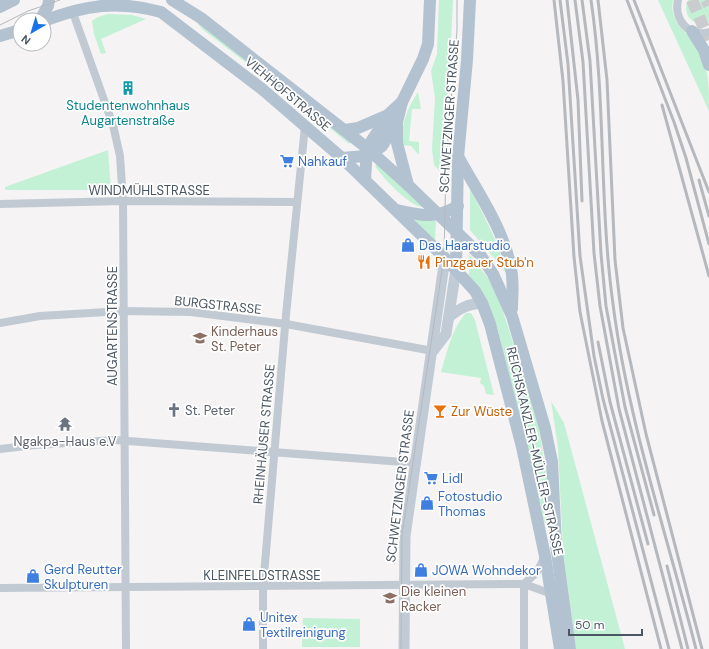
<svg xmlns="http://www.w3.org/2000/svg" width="709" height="649" font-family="'DM Sans',sans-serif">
<rect width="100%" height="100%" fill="#f5f3f3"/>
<g fill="#c3f1d5">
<polygon points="439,0 453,0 450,62 440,171 434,165 432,149 435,98 431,71 437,54"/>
<path d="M658,0H673C668,25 691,33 701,52C709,71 709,90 709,111Z"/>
<path d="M688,0H709V22C694,29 681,14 688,0Z"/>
<polygon points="108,14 132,15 146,19 101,39 106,53 101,54 94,34 92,21 98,17"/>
<polygon points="193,18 351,142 349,144 307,109 202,29"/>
<path d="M418,92L421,109H412L409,141L419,142V155L411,146L403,145C400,125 407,109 418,92Z"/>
<polygon points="108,150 111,190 6,190 5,189 5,187"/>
<path d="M377,164L423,207C410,207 382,177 375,166Z"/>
<path d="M470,188C484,217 500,245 508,276L502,267L470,230Z"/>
<polygon points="416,220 436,221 435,241 415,221"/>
<polygon points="469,254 491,282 499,299 537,417 548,485 549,522 547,524 544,522 533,470 498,330 488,303 469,275"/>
<path d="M466,313H471L475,320L494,395L486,394L484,386L480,383L481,378L441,372C447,352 452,328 466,313Z"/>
<polygon points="551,401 564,423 625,649 576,649 563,551 558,447"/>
<polygon points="303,618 360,619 360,647 302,647"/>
</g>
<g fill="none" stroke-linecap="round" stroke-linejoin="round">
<g stroke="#caccce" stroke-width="12" stroke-dasharray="12 6" stroke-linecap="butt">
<polyline points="692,0 709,40"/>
<polyline points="706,0 709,5"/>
</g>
<g stroke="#c1cad2" stroke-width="8">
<path d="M678,0C674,19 688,38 709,32"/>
<polyline points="72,10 113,125 120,156 123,201 126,649"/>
<polyline points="0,204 123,201 297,202"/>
<polyline points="0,323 40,316 123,311 191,312 286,324 433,351"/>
<polyline points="0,449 35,445 115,440 416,463"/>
<polyline points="524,584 537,572 545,556"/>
<polyline points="0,588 524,584 552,594"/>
<polyline points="263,649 263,587 286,315 305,126"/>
<polyline points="524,649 524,584"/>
</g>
<g stroke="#c1cbd6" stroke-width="11">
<path d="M449,317C460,308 468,304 482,303"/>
<polyline points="433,351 446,334 456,269"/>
<polyline points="404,649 405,536 445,258"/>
</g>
<g stroke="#b3c2d1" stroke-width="12">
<polyline points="172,0 201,18 367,148 408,185 468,243 481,256 493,274 512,316 545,428 552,462 556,545 570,649"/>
<polyline points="0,7 14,0"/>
<polyline points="40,20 48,6 49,0"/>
<path d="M44,21C85,5 118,0 161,12L262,89L342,158L444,257L475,291L482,303L490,324L522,447L545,556L560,649"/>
<polyline points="692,31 704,50 709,65"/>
<polyline points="0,36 20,30"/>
<polyline points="397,123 397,143 408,185"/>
<polyline points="345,130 358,128 388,115"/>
<polyline points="342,158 365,156 372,153 382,146 397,122 402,102 423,59 428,44 430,0"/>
<path d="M459,158C478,193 504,229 511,269C514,282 512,296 512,309"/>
<polyline points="365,180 367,148 389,114 402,102"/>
<path d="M396,210C421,215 434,220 458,206"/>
<polyline points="456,269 458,157 467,60 470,0"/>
</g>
<g stroke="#b5b8bd" stroke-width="1">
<polyline points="0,25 28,11 60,0"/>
<polyline points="401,649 402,535 444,257 446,164 457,30 457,0"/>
</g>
<g stroke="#b5b8bd" stroke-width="3">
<polyline points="554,0 563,81 574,257 580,312 602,421 661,649"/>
<polyline points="560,0 568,64 580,256 594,356 603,399 669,649"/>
<polyline points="567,0 578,100 582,201"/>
<polyline points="575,0 583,62 594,253 600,306 619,409 682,649"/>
<polyline points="582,0 590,61 601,254 606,306 625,407 654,515"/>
<path d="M591,0C606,101 599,203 613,304C628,421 667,535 696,649"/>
<polyline points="598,0 607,80 615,260 623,328 646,434 702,649"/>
<polyline points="627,0 674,122 686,158 709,244"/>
<polyline points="634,0 709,192"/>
<polyline points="662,105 709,276"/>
<polyline points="699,180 709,216"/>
<polyline points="598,342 610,402 648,544"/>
<polyline points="667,566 688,649"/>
</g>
</g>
<defs>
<symbol id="building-bare" viewBox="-9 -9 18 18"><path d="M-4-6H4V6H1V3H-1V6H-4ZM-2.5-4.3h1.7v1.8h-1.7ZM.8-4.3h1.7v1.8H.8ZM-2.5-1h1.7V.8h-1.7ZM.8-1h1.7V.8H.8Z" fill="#0f9aa8" stroke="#fff" stroke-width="2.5" paint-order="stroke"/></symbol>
<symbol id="supermarket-bare" viewBox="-9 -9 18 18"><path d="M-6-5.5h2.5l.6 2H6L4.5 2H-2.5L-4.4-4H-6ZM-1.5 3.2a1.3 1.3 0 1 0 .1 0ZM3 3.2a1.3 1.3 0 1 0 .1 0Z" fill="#3f7fe0" stroke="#fff" stroke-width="2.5" paint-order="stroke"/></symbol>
<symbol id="shop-bare" viewBox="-9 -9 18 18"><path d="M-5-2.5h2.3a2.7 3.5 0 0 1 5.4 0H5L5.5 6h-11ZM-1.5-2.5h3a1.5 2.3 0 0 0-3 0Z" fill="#3f7fe0" stroke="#fff" stroke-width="2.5" paint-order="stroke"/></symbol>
<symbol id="restaurant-bare" viewBox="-9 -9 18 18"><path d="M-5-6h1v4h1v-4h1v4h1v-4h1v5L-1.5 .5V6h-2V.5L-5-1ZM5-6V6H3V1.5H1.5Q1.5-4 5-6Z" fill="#e8710a" stroke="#fff" stroke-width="2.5" paint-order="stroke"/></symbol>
<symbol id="school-bare" viewBox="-9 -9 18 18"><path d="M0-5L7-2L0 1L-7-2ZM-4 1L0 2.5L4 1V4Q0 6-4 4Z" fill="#8d6e63" stroke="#fff" stroke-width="2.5" paint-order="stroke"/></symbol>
<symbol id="church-bare" viewBox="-9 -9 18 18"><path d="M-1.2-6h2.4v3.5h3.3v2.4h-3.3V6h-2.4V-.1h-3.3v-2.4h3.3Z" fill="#6b7280" stroke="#fff" stroke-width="2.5" paint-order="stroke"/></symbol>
<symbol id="bar-bare" viewBox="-9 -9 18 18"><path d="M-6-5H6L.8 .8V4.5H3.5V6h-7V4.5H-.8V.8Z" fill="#e8710a" stroke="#fff" stroke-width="2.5" paint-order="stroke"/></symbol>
<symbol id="temple-bare" viewBox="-9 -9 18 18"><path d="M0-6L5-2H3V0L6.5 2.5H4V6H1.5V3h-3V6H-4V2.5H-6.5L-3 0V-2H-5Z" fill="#6b7280" stroke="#fff" stroke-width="2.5" paint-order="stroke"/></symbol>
</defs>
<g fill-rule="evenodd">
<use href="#building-bare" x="118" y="78" width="20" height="20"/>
<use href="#supermarket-bare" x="277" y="151" width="20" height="20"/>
<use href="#shop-bare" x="398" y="235" width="20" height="20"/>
<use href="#restaurant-bare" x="414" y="252" width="20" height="20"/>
<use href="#school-bare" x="190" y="328" width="20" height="20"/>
<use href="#church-bare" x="164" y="400" width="20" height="20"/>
<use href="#bar-bare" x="430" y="401" width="20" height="20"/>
<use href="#temple-bare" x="55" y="414" width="20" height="20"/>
<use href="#supermarket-bare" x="421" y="468" width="20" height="20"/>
<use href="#shop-bare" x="417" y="493" width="20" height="20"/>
<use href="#shop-bare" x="411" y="560" width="20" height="20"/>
<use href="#shop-bare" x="23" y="566" width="20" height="20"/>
<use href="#school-bare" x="380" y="588" width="20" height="20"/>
<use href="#shop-bare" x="239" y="614" width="20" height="20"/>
</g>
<g text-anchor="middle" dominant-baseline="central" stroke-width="3.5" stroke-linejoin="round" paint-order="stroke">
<g font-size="13" fill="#4a5661" stroke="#fff">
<text transform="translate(288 94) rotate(40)">VIEHHOFSTRASSE</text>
<text transform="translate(449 116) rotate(-86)">SCHWETZINGER STRASSE</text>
<text x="149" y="190">WINDMÜHLSTRASSE</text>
<text transform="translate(218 305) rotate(6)">BURGSTRASSE</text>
<text transform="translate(112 326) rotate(-90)">AUGARTENSTRASSE</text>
<text transform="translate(264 434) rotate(-85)">RHEINHÄUSER STRASSE</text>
<text transform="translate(535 451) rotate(77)">REICHSKANZLER-MÜLLER-STRASSE</text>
<text transform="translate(400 486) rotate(-83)">SCHWETZINGER STRASSE</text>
<text x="262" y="575">KLEINFELDSTRASSE</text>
</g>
<g font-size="13" fill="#0d838f" stroke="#fff">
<text x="128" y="105">Studentenwohnhaus<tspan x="128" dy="15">Augartenstraße</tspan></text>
</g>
<g font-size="13" fill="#366cbe" stroke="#fff" text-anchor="start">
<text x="298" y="161">Nahkauf</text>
<text x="419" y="245">Das Haarstudio</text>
<text x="442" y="478">Lidl</text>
<text x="438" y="496">Fotostudio<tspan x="438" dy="15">Thomas</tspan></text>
<text x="44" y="569">Gerd Reutter<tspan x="44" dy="15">Skulpturen</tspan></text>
<text x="432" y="570">JOWA Wohndekor</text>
<text x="260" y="617">Unitex<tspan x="260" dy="15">Textilreinigung</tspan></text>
</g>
<g font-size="13" fill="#c56008" stroke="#fff" text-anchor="start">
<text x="435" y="262">Pinzgauer Stub'n</text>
<text x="451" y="411">Zur Wüste</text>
</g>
<g font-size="13" fill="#785e54" stroke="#fff" text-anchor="start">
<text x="211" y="331">Kinderhaus<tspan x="211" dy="15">St. Peter</tspan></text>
<text x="401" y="591">Die kleinen<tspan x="401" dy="15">Racker</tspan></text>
</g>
<g font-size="13" fill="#5b616d" stroke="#fff" text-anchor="start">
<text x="185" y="410">St. Peter</text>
<text x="65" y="441" text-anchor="middle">Ngakpa-Haus e.V</text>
</g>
</g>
<g transform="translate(32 32) rotate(218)"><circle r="19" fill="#ffffff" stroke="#b7bbc0"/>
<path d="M0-3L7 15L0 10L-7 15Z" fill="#1a73e8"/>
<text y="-6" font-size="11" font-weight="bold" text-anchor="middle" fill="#4a5661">N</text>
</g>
<path d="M569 629v6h73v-6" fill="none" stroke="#4a5661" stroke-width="2"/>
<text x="575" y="629" font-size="12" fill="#4a5661" stroke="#ffffff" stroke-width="3" paint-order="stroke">50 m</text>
</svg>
